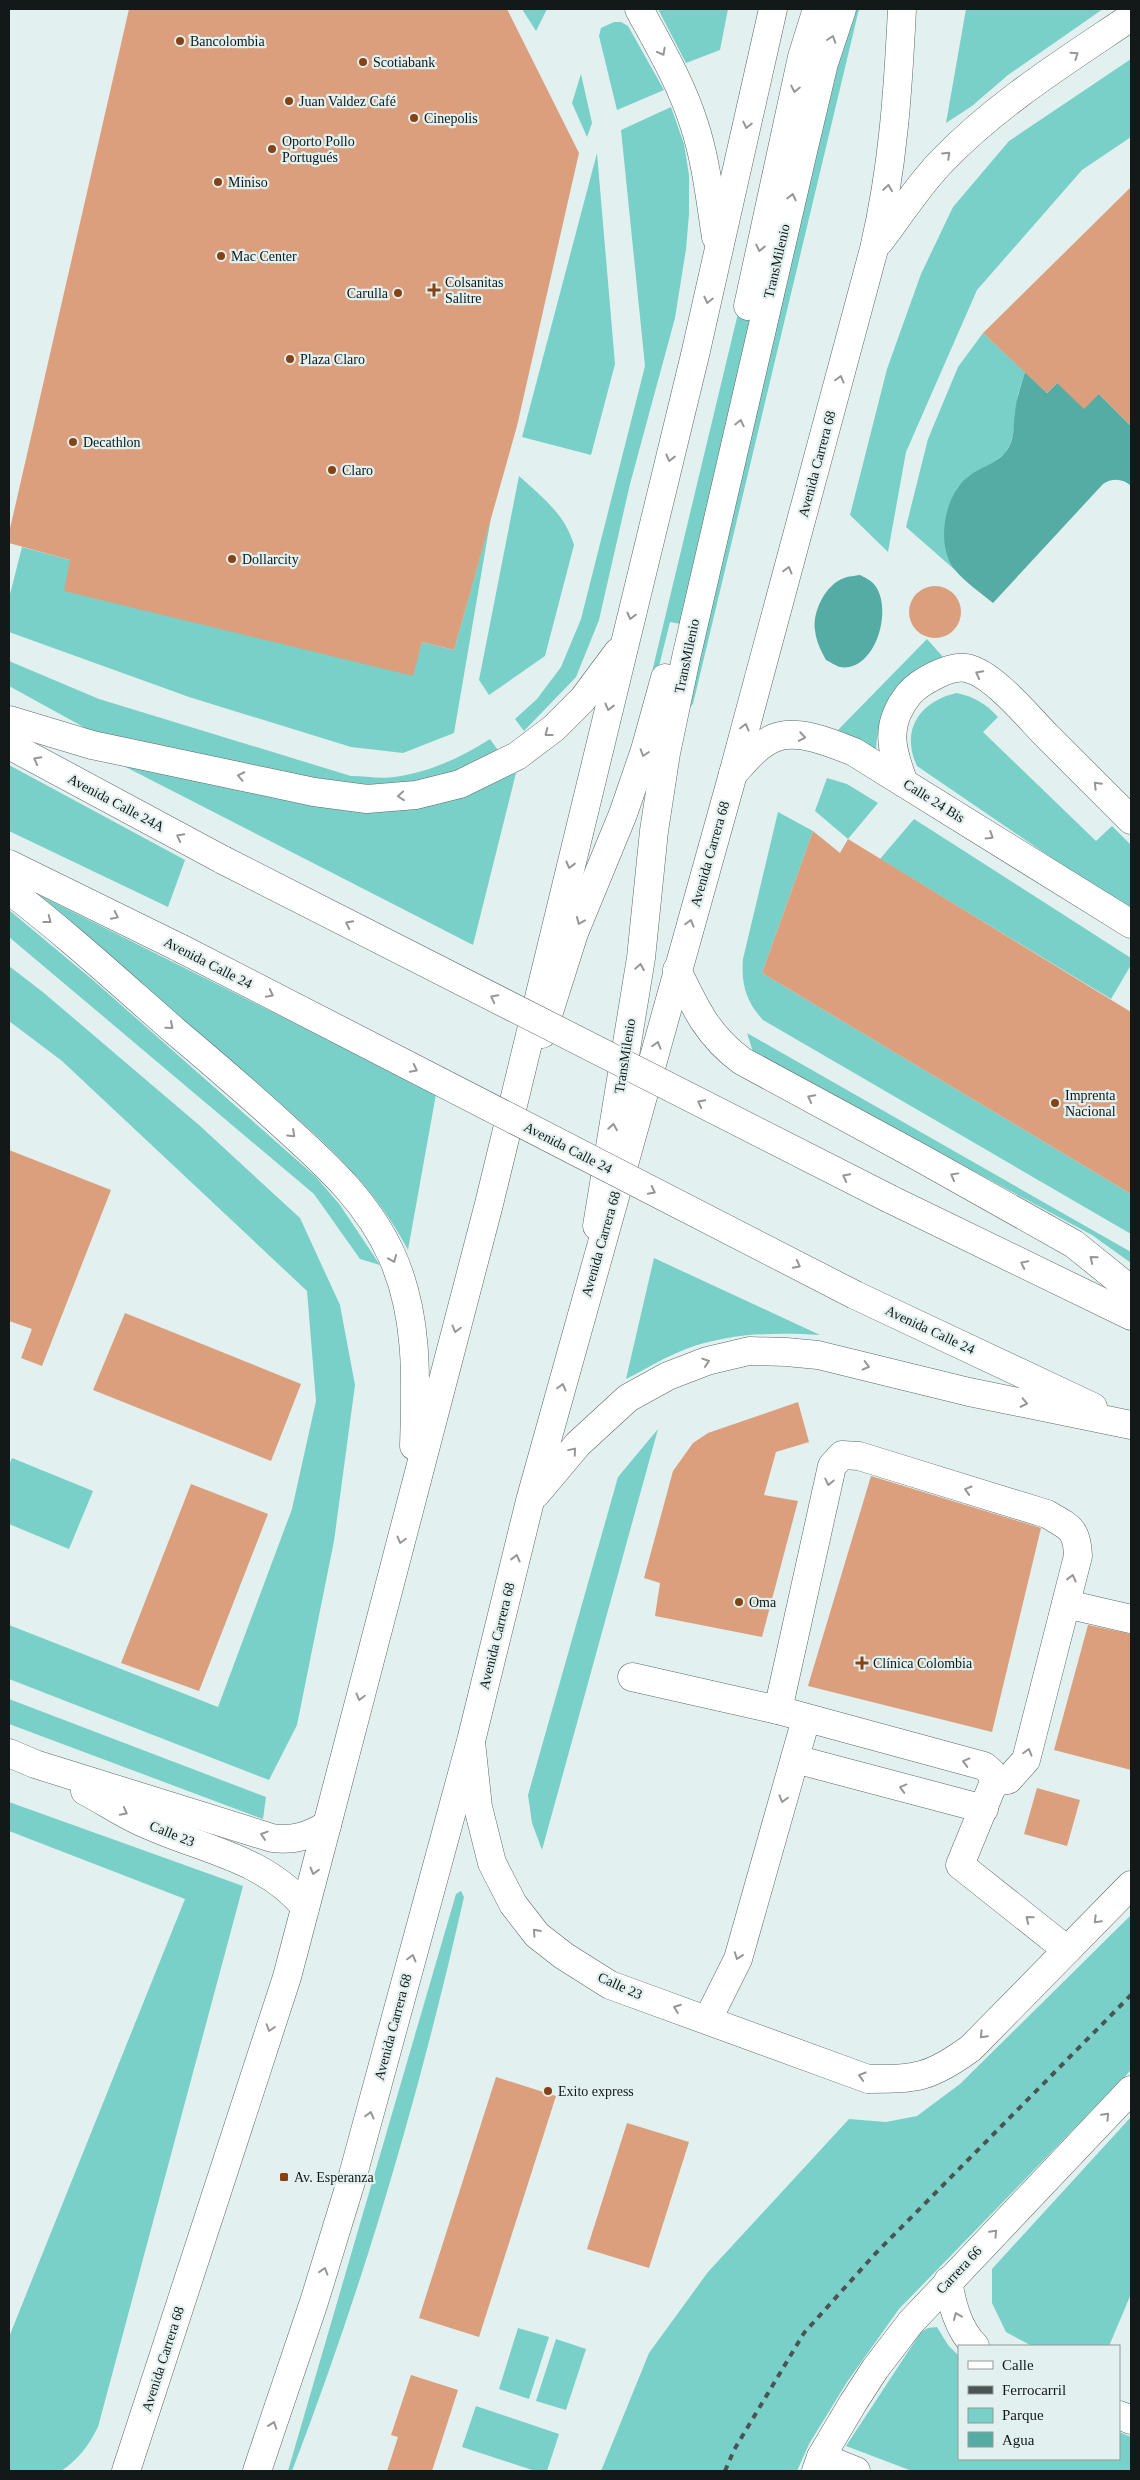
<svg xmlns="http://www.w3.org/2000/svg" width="1140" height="2480" font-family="Georgia,serif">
<rect width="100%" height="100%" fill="#e2f1ef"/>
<g fill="#79d0c8">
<polygon points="522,9 547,9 536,31"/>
<polygon points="658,9 728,9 720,50 686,63"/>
<polygon points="811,9 859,9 693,704 688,710 701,628 670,622 650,702 645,701"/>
<polygon points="966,9 1103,9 1008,75 972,106 946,123"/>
<polygon points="614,22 621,22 628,26 664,90 617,110 599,36 601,28"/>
<polygon points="1131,59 1131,137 1082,170 977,290 906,452 888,552 850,515 887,369 921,274 953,207 1009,141"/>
<polygon points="581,74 592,123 587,137 572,103"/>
<polygon points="671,107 684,144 689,175 689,214 686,249 675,318 630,484 599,620 576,677 524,731 515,719 537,699 561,667 581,619 645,366 621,130"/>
<polygon points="597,153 615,364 591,455 522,437"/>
<polygon points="983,333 1025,372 1018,394 1013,435 1010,445 1005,453 994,462 969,476 958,487 949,507 946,550 955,570 906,527 928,439 958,367"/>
<path d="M519,476C542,497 565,514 574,545L545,656L489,695L479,680Z"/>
<polygon points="491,517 454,733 403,753 351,747 189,697 9,632 9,598 22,547 70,560 412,675 422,642 454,650"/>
<path d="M927,639L943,657C934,662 923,666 916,673C893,693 877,720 876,750L838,730Z"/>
<path d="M9,661L99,699L351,776C365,776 380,779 394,777C430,772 460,758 490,739L500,753L437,781L348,788L98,735L9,686Z"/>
<path d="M957,693C975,697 986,704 998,717L983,732L1096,841L1112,826L1131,845V907L1112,899L917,766C900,730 920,701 957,693Z"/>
<polygon points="112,760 437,798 516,773 473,945"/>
<polygon points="9,765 185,860 168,907 9,831"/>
<polygon points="827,778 847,784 878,803 848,839 815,811"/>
<path d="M778,812L813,831L762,973L1131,1194V1234L763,1020C746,1002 741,984 743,959Z"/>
<polygon points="914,819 1131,958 1131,965 1111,999 880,859"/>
<path d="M31,891L436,1094L408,1250C367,1170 294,1116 227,1059C162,1003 96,947 31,891Z"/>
<polygon points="9,910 94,981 316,1177 340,1205 380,1265 360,1259 314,1194 9,937"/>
<polygon points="9,966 44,993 199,1125 300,1218 340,1305 355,1385 334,1541 297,1725 269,1780 9,1679 9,1625 218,1707 292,1509 316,1401 307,1291 62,1061 9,1021"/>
<polygon points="747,1033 1131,1252 1131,1263 1092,1235 753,1052"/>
<path d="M654,1258L820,1335C774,1332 730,1333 686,1349C665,1357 646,1369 626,1379Z"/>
<polygon points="658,1429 542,1850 532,1823 528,1795 618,1477"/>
<polygon points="12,1458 93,1491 69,1549 9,1524 9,1465"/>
<polygon points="9,1699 266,1797 263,1819 9,1724"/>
<path d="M9,1802L243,1886L98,2427C89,2445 78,2460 61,2471H9V2337L185,1899L9,1831Z"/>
<path d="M461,1891L464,1897C420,2092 364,2284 292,2471H288L456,1894Z"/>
<polygon points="1131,1915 1131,2070 899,2309 847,2382 809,2444 797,2471 601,2471 649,2353 708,2272 849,2119 886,2122 917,2116 960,2084"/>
<polygon points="1131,2117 1131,2294 1109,2346 1032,2346 1006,2332 992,2303 992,2269"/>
<polygon points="937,2327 948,2345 959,2356 959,2459 1119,2459 1119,2432 1131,2437 1131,2471 912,2471 846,2446 921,2332 928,2328"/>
<polygon points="518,2328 549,2337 529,2399 499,2389"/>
<polygon points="556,2339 586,2349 566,2410 536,2401"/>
<polygon points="476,2406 559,2434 547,2471 535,2471 462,2447"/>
</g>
<g fill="#54aca5">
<path d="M1025,372L1047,393L1057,383L1099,394L1131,426V486C1123,478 1111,478 1103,484L993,603C981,593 966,583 955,570C935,546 944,494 969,476C982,466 1000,463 1009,447C1015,436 1013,425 1015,413C1016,399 1021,386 1025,372Z"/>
<path d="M860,575C864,577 870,580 873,583C895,606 876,673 840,667C836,666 830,662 826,660C821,651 816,641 815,630C812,612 826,584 844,578C849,576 855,576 860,575Z"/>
</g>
<g fill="#db9f7d">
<polygon points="129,9 507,9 579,153 517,426 454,650 422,642 413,676 64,591 70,560 9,543 9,533"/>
<polygon points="1131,187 1131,426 1099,394 1084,409 1057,383 1047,393 983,333"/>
<circle cx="935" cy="612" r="26"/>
<polygon points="813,831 840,853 848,839 1131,1012 1131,1194 762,973"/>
<polygon points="9,1150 111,1190 42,1366 21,1358 32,1329 9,1321"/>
<polygon points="125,1313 301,1384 271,1461 93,1390"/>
<polygon points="798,1402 809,1442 776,1452 764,1495 798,1501 762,1637 655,1616 660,1583 644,1578 673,1471 693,1443 708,1433"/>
<polygon points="871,1476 1041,1528 992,1732 808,1686"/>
<polygon points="191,1484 268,1514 199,1691 121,1663"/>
<polygon points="1088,1625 1131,1634 1131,1770 1054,1750"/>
<polygon points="1037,1788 1080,1800 1067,1846 1024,1834"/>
<polygon points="496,2077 556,2096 479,2337 419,2318"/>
<polygon points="627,2123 689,2142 649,2268 587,2249"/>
<polygon points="411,2375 458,2390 432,2471 387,2471 398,2437 391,2435"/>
</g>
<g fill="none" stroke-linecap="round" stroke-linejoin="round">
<defs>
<g id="minor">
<polyline points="748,306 802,57 817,9"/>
<path d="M733,774C745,761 757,745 774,738C797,728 832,743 854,752L1131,924"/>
<path d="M904,783C891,749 884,725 909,694C919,682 950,665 966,668C993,673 1028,717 1047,736C1075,764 1103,792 1131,820"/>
<polyline points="542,1034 574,933 623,814 645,750 665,678"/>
<polyline points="597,1226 641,958 654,831 666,753 686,658 804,147 824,63 842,9"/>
<polyline points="1066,1604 1131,1619"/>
<polyline points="632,1677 778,1710 984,1766 991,1772 994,1782 960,1865 1067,1950"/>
<path d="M778,1710L832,1466L842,1455L859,1456L1047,1514C1069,1527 1077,1528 1078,1556L1026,1760L1008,1780L994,1782"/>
<path d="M471,1742L478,1807L492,1863L513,1904L537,1935L564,1956L610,1985L868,2079C917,2079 930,2078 971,2048L1131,1885"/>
<path d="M9,1753L35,1764L272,1838C294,1841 308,1836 327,1825"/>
<polyline points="795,1759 984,1809"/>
<path d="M85,1791C106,1802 126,1816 148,1825C204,1850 264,1858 305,1907"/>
<polyline points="708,2019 738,1959 806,1719"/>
<path d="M948,2281C952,2304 958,2329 975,2346"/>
<polyline points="1119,2415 1131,2420"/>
<polyline points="821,2457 856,2471"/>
<polyline points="816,2471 821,2457 853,2403 875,2369 911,2322 1131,2090"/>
</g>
<g id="major">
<path d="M639,9C659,46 681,83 694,124C706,160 710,199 716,237"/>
<path d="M880,241C900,215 919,184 943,160C998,103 1066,61 1131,17"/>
<polyline points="9,720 92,745 314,792 367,799 416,795 460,784 517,756 554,728 583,699 618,652"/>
<polyline points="9,745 223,860"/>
<polyline points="9,864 180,948"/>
<path d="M9,890C67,934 121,984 176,1032C214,1064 251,1096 287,1129C329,1167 369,1204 392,1256C419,1316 416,1382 414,1446"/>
<path d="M677,970C695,1008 708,1036 742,1061L919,1157L1074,1244L1131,1290"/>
<polyline points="890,1199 1131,1316"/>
<polyline points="855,1295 1093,1407"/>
<polyline points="536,1494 578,1444 628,1398 668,1376 707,1361 749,1351 786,1352 818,1355 969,1392 1131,1425"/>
<polyline points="126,2471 287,1977 327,1825 489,1204 695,355 773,9"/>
<path d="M257,2471L314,2302L353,2175L471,1741L530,1501L733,774L874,249C893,168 898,91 902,9"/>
</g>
</defs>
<use href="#minor" stroke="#5b6866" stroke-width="29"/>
<use href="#major" stroke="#5b6866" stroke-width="29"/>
<use href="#minor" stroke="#fff" stroke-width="28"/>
<use href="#major" stroke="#fff" stroke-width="28"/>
<polyline stroke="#4c5453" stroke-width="4" stroke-dasharray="6 6" stroke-linecap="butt" points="725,2471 734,2450 804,2333 875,2254 1131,1995"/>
<defs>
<g id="major-bridge">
<polyline points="223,860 890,1199"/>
<polyline points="180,948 855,1295"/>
</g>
</defs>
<use href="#major-bridge" stroke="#5b6866" stroke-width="29" stroke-linecap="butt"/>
<use href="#major-bridge" stroke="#fff" stroke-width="28"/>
</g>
<defs><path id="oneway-chevron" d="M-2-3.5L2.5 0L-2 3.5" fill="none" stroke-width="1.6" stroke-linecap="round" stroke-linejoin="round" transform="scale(1.25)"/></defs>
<g stroke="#959797">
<use href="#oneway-chevron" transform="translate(832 39) rotate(-72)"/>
<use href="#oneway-chevron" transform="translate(662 52) rotate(62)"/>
<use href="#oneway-chevron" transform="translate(1075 55) rotate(-34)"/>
<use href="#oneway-chevron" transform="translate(795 89) rotate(102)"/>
<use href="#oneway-chevron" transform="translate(747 125) rotate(103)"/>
<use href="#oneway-chevron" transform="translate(947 155) rotate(-44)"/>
<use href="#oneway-chevron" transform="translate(888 188) rotate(-82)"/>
<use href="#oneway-chevron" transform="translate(792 197) rotate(-77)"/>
<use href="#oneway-chevron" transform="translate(760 248) rotate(102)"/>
<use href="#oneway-chevron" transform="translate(708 300) rotate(103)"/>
<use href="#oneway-chevron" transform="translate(840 379) rotate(-75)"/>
<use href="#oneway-chevron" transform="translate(740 423) rotate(-77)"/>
<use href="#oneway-chevron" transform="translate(670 458) rotate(104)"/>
<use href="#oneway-chevron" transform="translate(788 570) rotate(-75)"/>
<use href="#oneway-chevron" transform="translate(631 616) rotate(104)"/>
<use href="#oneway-chevron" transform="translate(979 674) rotate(-152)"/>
<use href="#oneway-chevron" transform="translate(609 707) rotate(104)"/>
<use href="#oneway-chevron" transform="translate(745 727) rotate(-75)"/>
<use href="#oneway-chevron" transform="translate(548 733) rotate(143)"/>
<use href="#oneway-chevron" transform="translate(802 737) rotate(10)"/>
<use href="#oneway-chevron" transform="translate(644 753) rotate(108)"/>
<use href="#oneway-chevron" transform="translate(37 760) rotate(-152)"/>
<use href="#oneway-chevron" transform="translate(241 776) rotate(-168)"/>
<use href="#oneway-chevron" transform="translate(1097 785) rotate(-135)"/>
<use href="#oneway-chevron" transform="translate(401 796) rotate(175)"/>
<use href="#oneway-chevron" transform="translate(990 836) rotate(32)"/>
<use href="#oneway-chevron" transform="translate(180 837) rotate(-152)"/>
<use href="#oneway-chevron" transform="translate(570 865) rotate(104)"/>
<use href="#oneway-chevron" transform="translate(115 916) rotate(26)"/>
<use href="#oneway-chevron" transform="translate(48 920) rotate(38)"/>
<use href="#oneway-chevron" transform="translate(580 921) rotate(113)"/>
<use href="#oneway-chevron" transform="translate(690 923) rotate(-74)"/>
<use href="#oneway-chevron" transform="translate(349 924) rotate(-153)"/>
<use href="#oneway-chevron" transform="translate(640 967) rotate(-80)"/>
<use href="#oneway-chevron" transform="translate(270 994) rotate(27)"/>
<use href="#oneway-chevron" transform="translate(494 998) rotate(-153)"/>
<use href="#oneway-chevron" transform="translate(170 1026) rotate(41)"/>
<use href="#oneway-chevron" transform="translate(657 1045) rotate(-74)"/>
<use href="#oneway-chevron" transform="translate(414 1069) rotate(27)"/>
<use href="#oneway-chevron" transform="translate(811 1098) rotate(-152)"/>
<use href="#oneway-chevron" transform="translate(701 1103) rotate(-153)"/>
<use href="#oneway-chevron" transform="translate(613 1127) rotate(-81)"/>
<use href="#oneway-chevron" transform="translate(292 1134) rotate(43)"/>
<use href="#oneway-chevron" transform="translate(954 1176) rotate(-151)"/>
<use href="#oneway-chevron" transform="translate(846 1177) rotate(-153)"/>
<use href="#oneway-chevron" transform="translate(652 1191) rotate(27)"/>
<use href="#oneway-chevron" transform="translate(393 1259) rotate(68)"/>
<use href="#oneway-chevron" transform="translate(1093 1259) rotate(-141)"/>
<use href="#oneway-chevron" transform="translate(1024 1264) rotate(-154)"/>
<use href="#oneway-chevron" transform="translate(797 1265) rotate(27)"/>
<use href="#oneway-chevron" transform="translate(456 1329) rotate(105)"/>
<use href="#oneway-chevron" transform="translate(706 1362) rotate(-18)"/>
<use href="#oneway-chevron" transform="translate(866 1366) rotate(14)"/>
<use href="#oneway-chevron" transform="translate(562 1387) rotate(-75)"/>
<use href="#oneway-chevron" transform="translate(1024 1403) rotate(12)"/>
<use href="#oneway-chevron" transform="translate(573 1451) rotate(-50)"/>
<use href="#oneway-chevron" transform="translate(829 1482) rotate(102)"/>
<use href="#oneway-chevron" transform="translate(968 1490) rotate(-163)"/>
<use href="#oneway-chevron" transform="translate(401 1540) rotate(105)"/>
<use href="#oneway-chevron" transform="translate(516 1558) rotate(-76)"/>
<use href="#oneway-chevron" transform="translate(1072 1578) rotate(-76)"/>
<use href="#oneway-chevron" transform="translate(360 1697) rotate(105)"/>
<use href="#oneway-chevron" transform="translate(1028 1752) rotate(-74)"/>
<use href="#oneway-chevron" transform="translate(966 1762) rotate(-165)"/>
<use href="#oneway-chevron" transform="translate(903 1788) rotate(-165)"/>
<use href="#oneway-chevron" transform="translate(783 1799) rotate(106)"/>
<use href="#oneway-chevron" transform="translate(124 1812) rotate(28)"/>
<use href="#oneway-chevron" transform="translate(264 1835) rotate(-162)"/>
<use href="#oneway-chevron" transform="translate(314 1871) rotate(105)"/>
<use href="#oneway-chevron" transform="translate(1029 1919) rotate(-141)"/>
<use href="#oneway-chevron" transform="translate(1097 1920) rotate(135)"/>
<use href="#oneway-chevron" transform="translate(536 1932) rotate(-132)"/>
<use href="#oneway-chevron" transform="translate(738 1956) rotate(110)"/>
<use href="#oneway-chevron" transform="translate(412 1958) rotate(-75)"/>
<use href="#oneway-chevron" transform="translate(677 2008) rotate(-160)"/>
<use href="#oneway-chevron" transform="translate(270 2028) rotate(108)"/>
<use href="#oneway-chevron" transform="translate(983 2035) rotate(134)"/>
<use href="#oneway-chevron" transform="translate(862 2076) rotate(-163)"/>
<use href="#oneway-chevron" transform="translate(370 2115) rotate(-75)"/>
<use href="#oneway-chevron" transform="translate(1106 2116) rotate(-46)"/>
<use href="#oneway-chevron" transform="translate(994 2233) rotate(-46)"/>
<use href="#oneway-chevron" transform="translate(324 2271) rotate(-73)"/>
<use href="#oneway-chevron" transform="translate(957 2316) rotate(-113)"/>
<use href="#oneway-chevron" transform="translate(273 2425) rotate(-71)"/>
</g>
<g fill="#854214" stroke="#e2f1ef" stroke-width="2">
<circle cx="180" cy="41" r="5"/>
<circle cx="363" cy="62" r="5"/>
<circle cx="289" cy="101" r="5"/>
<circle cx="414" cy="118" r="5"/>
<circle cx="272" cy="149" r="5"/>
<circle cx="218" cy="182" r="5"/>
<circle cx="221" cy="256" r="5"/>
<path d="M431.5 282.5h5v5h5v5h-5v5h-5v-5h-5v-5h5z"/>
<circle cx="398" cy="293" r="5"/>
<circle cx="290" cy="359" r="5"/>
<circle cx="73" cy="442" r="5"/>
<circle cx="332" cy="470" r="5"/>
<circle cx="232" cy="559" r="5"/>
<circle cx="1055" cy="1103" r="5"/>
<circle cx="739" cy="1602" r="5"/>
<path d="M859.5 1655.5h5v5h5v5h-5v5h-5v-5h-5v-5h5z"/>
<circle cx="548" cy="2091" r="5"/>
<rect x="279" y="2172" width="10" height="10" rx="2.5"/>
</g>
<g text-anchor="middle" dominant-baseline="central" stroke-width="4.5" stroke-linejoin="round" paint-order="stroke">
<g font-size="14" fill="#131818" stroke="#e2f1ef" text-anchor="start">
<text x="190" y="41">Bancolombia</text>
<text x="373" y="62">Scotiabank</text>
<text x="299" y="101">Juan Valdez Café</text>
<text x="424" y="118">Cinepolis</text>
<text x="282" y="141">Oporto Pollo<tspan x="282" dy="16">Portugués</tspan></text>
<text x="228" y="182">Miniso</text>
<text x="231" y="256">Mac Center</text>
<text x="445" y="282">Colsanitas<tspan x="445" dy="16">Salitre</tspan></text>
<text x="388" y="293" text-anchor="end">Carulla</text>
<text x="300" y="359">Plaza Claro</text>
<text x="83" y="442">Decathlon</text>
<text x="342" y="470">Claro</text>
<text x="242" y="559">Dollarcity</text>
<text x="1065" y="1095">Imprenta<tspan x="1065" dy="16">Nacional</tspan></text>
<text x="749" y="1602">Oma</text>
<text x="873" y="1663">Clínica Colombia</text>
<text x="558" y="2091">Exito express</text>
<text x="294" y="2177">Av. Esperanza</text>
</g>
<g font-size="14" fill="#131818" stroke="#e2f1ef">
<text transform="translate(777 261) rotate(-77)">TransMilenio</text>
<text transform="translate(817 464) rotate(-75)">Avenida Carrera 68</text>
<text transform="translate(687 656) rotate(-78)">TransMilenio</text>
<text transform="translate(934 801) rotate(32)">Calle 24 Bis</text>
<text transform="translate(116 803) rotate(28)">Avenida Calle 24A</text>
<text transform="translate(710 854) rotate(-74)">Avenida Carrera 68</text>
<text transform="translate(208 963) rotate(27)">Avenida Calle 24</text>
<text transform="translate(625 1056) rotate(-81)">TransMilenio</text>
<text transform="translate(568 1148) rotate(27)">Avenida Calle 24</text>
<text transform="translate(601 1244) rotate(-74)">Avenida Carrera 68</text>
<text transform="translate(930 1330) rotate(25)">Avenida Calle 24</text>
<text transform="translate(497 1636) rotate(-76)">Avenida Carrera 68</text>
<text transform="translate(172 1834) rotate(22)">Calle 23</text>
<text transform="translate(620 1986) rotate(24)">Calle 23</text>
<text transform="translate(393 2027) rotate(-75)">Avenida Carrera 68</text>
<text transform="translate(959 2270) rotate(-47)">Carrera 66</text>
<text transform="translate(163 2359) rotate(-72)">Avenida Carrera 68</text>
</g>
</g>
<rect width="1140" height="2480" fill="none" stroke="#131818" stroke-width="20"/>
<rect x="958" y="2345" width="162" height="115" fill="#e2f1ef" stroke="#8f9a99"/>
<rect x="968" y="2361" width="25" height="8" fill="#ffffff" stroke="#8f9a99"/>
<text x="1002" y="2370" font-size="15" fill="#131818">Calle</text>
<rect x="968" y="2386" width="25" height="8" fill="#4c5453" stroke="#8f9a99"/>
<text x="1002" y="2395" font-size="15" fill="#131818">Ferrocarril</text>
<rect x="968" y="2408" width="25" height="15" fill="#79d0c8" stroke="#8f9a99"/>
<text x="1002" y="2420" font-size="15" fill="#131818">Parque</text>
<rect x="968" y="2432" width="25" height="15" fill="#54aca5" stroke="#8f9a99"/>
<text x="1002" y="2445" font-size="15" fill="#131818">Agua</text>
</svg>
